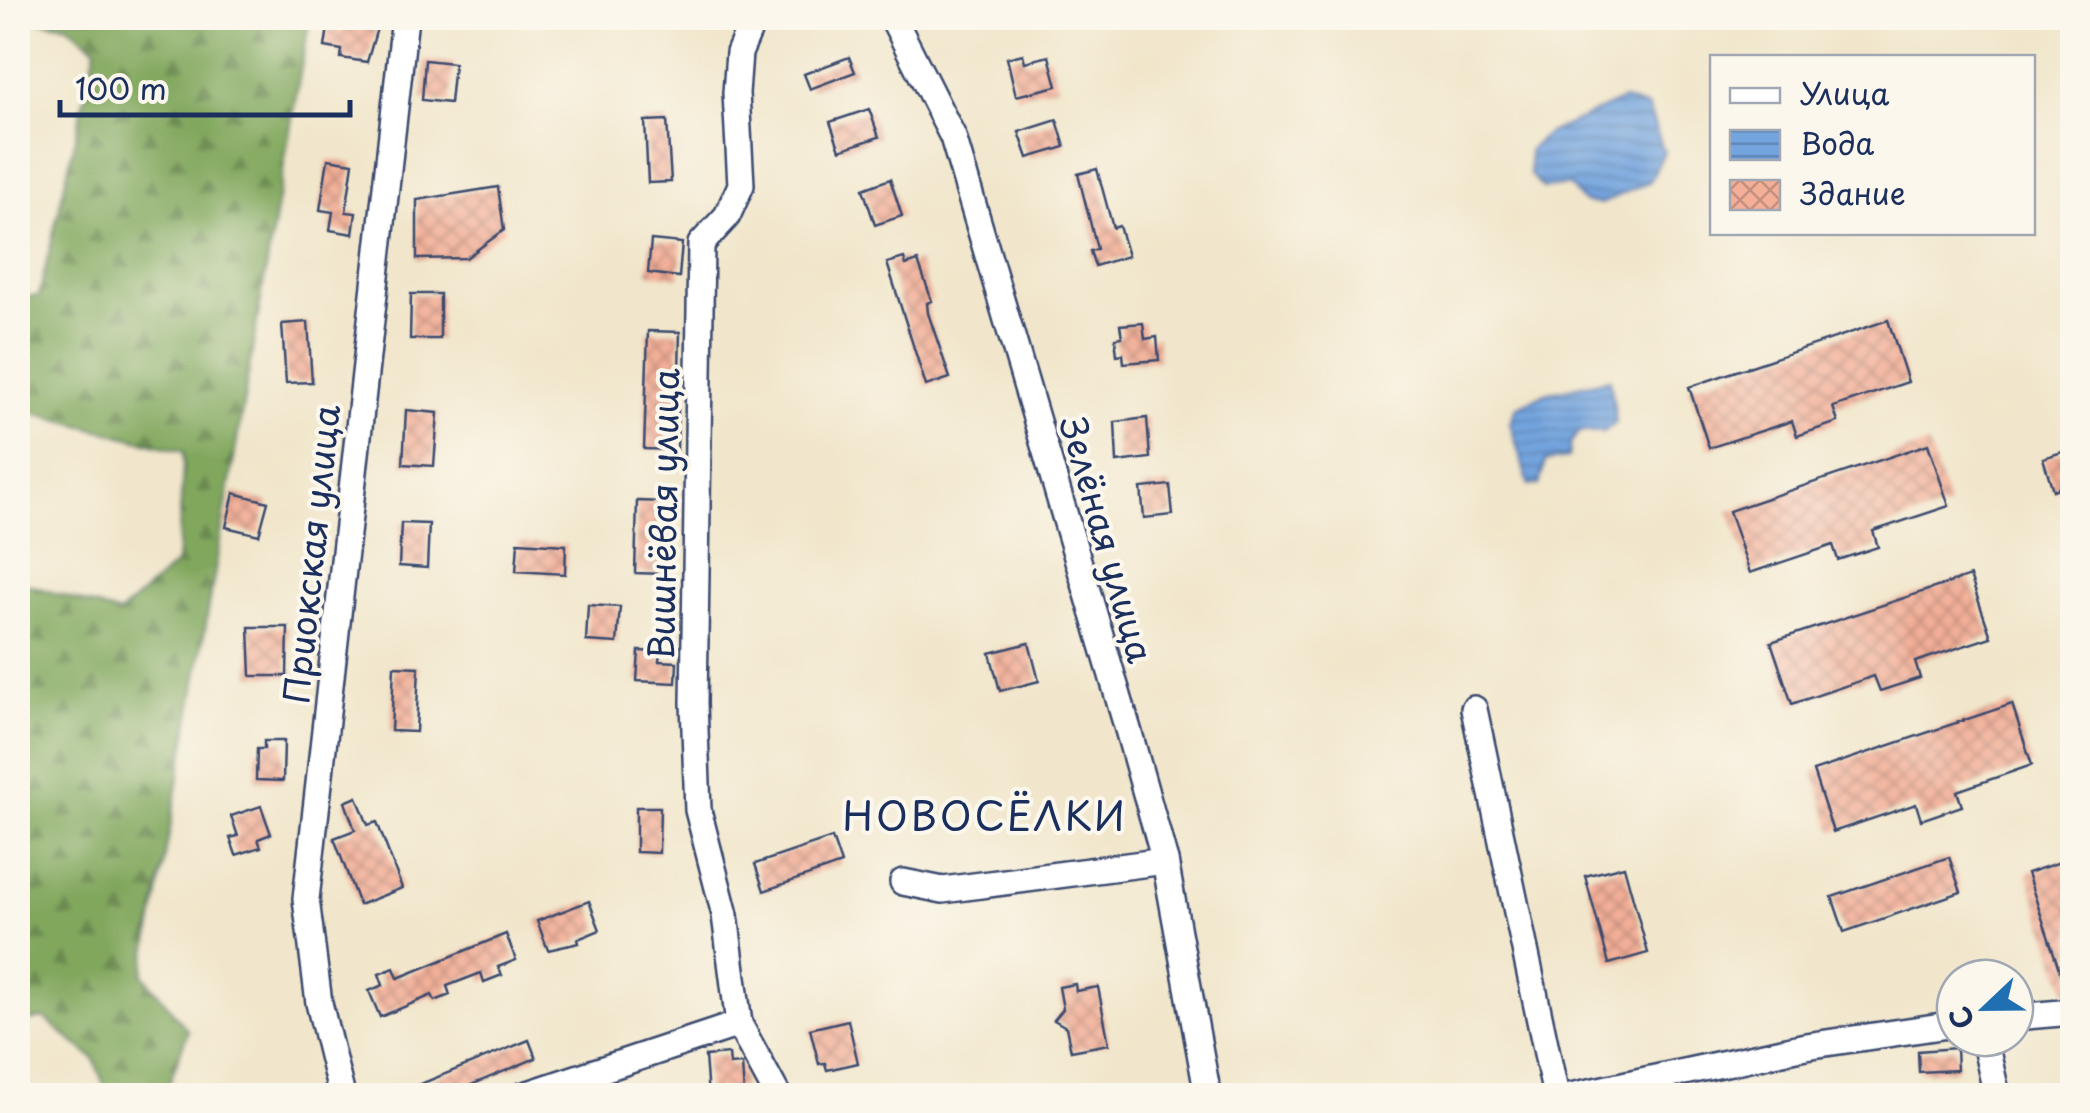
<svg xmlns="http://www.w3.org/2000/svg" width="2090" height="1113" font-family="'Playpen Sans',sans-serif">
<defs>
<pattern id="forest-firs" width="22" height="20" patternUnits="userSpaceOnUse" patternTransform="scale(2.5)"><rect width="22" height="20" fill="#81a75d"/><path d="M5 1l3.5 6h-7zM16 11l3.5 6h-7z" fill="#698850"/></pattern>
<pattern id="water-rules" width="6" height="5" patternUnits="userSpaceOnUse" patternTransform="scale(2.5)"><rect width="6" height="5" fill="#74a4de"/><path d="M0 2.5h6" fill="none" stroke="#5e86b7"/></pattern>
<pattern id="building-cross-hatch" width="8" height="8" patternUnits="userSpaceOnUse" patternTransform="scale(2.5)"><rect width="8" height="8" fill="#f3af97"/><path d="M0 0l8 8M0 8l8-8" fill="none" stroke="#c48f7e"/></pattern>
</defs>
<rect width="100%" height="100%" fill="#fbf7ec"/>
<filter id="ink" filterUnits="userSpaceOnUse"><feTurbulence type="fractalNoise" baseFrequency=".01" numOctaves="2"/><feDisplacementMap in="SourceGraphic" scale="20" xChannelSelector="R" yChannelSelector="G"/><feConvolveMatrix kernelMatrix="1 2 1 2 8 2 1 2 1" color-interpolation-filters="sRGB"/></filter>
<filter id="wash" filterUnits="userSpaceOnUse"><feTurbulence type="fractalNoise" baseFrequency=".0048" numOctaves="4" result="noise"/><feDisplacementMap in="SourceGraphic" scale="40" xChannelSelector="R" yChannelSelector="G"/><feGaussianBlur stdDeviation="2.25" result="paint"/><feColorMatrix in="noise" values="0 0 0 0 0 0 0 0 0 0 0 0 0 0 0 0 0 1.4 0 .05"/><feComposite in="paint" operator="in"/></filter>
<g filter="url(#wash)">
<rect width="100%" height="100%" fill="#f1e6cb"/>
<path fill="url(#forest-firs)" stroke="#4e6b5e" stroke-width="2.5" d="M18,18H310C252,336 204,656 143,974L188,1031L165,1095H108L94,1059L44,1018L18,1023V581L119,614L177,563L184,452L18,409V297L39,296L96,48L68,25Z"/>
<g fill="url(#water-rules)" stroke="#486a9e" stroke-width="2.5">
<polygon points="1623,100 1648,108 1664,152 1650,181 1601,204 1583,202 1569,185 1543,188 1530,175 1529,150 1546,134"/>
<polygon points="1610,379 1616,423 1603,432 1580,431 1571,442 1568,458 1545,461 1539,485 1529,485 1510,423 1517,407 1546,393"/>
</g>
<g id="blocks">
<g fill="url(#building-cross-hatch)">
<polygon points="347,18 380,18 367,62 341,58 342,50 325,47 328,27 345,30"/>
<polygon points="1023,54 1025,62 1049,56 1057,86 1016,96 1007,58"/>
<polygon points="849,57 855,72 810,89 804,74"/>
<polygon points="425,60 454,63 450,103 422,100"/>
<polygon points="869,109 879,137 840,150 830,122"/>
<polygon points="667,120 671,182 648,183 645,121"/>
<polygon points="1057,120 1065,147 1028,158 1019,132"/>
<polygon points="328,159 353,163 346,212 356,213 353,234 330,230 333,212 320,210"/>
<polygon points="1097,169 1113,228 1119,226 1128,256 1095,266 1090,251 1097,249 1078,174"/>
<polygon points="890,179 902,216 875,225 863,189"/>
<polygon points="498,187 504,230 466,258 417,259 417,200"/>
<polygon points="651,240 682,243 679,277 648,273"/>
<polygon points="904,258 906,265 918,261 932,301 927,303 928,313 950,378 926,386 887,263"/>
<polygon points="411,294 440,294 440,339 410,339"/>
<polygon points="1888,320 1908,382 1833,407 1838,422 1797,436 1792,421 1709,448 1689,387"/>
<polygon points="308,322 312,382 286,383 282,324"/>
<polygon points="1143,323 1145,339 1157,337 1159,360 1124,363 1123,354 1117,355 1115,338 1122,337 1120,325"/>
<polygon points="648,331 680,332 677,450 644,449"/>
<polygon points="406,410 438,413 434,466 403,464"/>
<polygon points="1147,418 1150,458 1117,462 1115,422"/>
<polygon points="1928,444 1949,506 1873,531 1878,547 1838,560 1833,545 1750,573 1729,511"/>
<polygon points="2072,449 2072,483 2053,490 2043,458"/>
<polygon points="1170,485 1173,515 1144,518 1141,488"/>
<polygon points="234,493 268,502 259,535 226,527"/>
<polygon points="637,501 666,502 664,574 635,573"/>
<polygon points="401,523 429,524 427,568 399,566"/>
<polygon points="518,542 566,545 565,574 516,571"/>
<polygon points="1970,576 1991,637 1915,662 1920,678 1880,691 1874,676 1792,704 1771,642"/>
<polygon points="588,605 620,607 617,643 586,641"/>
<polygon points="249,627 288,627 287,676 251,676"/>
<polygon points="1029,643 1039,681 1000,691 990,653"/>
<polygon points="639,651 660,652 659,661 677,662 676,683 637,681"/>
<polygon points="394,666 419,667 416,732 391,731"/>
<polygon points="2012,704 2032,765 1957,791 1962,806 1921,820 1916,804 1833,832 1813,771"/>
<polygon points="264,741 284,741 283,781 256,780 257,749 264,749"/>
<polygon points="357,797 368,825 377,822 402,888 359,905 334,838 355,830 345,802"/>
<polygon points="261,806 271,834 258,839 261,847 236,855 230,838 238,836 231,816"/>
<polygon points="636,807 660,807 659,853 636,852"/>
<polygon points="832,838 841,864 764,891 755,864"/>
<polygon points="1949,857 1961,892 1844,932 1832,897"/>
<polygon points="2063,861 2072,889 2072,996 2068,996 2027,873"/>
<polygon points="1624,866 1648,953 1609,964 1585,876"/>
<polygon points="589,901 600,930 578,939 579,943 548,950 537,921"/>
<polygon points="506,934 516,960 498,967 502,975 484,982 481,973 447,986 450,995 435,1001 432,995 380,1017 369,991 383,985 379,974 394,968 398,978"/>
<polygon points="1075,984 1076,991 1098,987 1109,1044 1071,1051 1066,1027 1054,1020 1063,1009 1059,987"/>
<polygon points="848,1020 858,1063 827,1070 825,1063 819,1064 810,1029"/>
<polygon points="529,1040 536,1058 445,1096 391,1096"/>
<polygon points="1956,1048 1957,1070 1919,1072 1918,1051"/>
<polygon points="729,1054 730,1065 742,1064 744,1096 708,1096 705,1056"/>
</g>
</g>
</g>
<g filter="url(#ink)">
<use href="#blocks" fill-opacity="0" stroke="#3b4a6e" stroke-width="2.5"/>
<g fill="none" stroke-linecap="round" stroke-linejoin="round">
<defs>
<g id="minor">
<polyline points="754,18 739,53 736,93 741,185 727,216 701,244 694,703 698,810 725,915 739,1024 778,1096"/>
<polyline points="893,18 953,137 1129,733 1165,861 1208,1096"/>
<polyline points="1474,709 1556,1096"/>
<polyline points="903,882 943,890 1165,861"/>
<polyline points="2015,1017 2072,1012"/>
<polyline points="1984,1038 1997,1096"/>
<polyline points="342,1096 319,1003 306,899 405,18"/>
<polyline points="522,1096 739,1024"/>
<polyline points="1571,1096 1806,1046 1955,1024"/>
</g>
</defs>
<use href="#minor" stroke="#3b4a6e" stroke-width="30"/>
<use href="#minor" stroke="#fff" stroke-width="25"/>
</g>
</g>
<g text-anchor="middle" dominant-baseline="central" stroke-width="8" stroke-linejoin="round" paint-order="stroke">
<g font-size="35" fill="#1b2f5e" stroke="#fbf7ec">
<text transform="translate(662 514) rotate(-89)">Вишнёвая улица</text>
<text transform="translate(1108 539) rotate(74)">Зелёная улица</text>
<text transform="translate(310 554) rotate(-84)">Приокская улица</text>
</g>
<g font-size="40" letter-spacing="2.5" fill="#1b2f5e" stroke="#fbf7ec">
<text x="985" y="814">НОВОСЁЛКИ</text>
</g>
</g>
<rect width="2090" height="1113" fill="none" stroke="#fbf7ec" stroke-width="60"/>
<rect x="1710" y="55" width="325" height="180" fill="#fbf7ec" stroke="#a1a7b3" stroke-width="2.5"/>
<rect x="1730" y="88" width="50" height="15" fill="#ffffff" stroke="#a1a7b3" stroke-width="2.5"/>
<text x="1800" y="105" font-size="30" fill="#1b2f5e">Улица</text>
<rect x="1730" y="130" width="50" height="30" fill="url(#water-rules)" stroke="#a1a7b3" stroke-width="2.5"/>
<text x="1800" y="155" font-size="30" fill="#1b2f5e">Вода</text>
<rect x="1730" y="180" width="50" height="30" fill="url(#building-cross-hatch)" stroke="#a1a7b3" stroke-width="2.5"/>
<text x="1800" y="205" font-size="30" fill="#1b2f5e">Здание</text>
<g transform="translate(1985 1008) rotate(248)"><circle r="48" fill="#fbf7ec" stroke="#a1a7b3" stroke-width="2.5"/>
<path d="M0-8L18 38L0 25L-18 38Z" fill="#1f6fb2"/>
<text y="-15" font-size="28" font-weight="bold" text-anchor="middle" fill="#1b2f5e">С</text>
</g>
<path d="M60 100v15h290v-15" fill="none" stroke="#1b2f5e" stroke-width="5"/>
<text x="75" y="100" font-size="30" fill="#1b2f5e" stroke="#fbf7ec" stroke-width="8" paint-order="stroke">100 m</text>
</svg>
